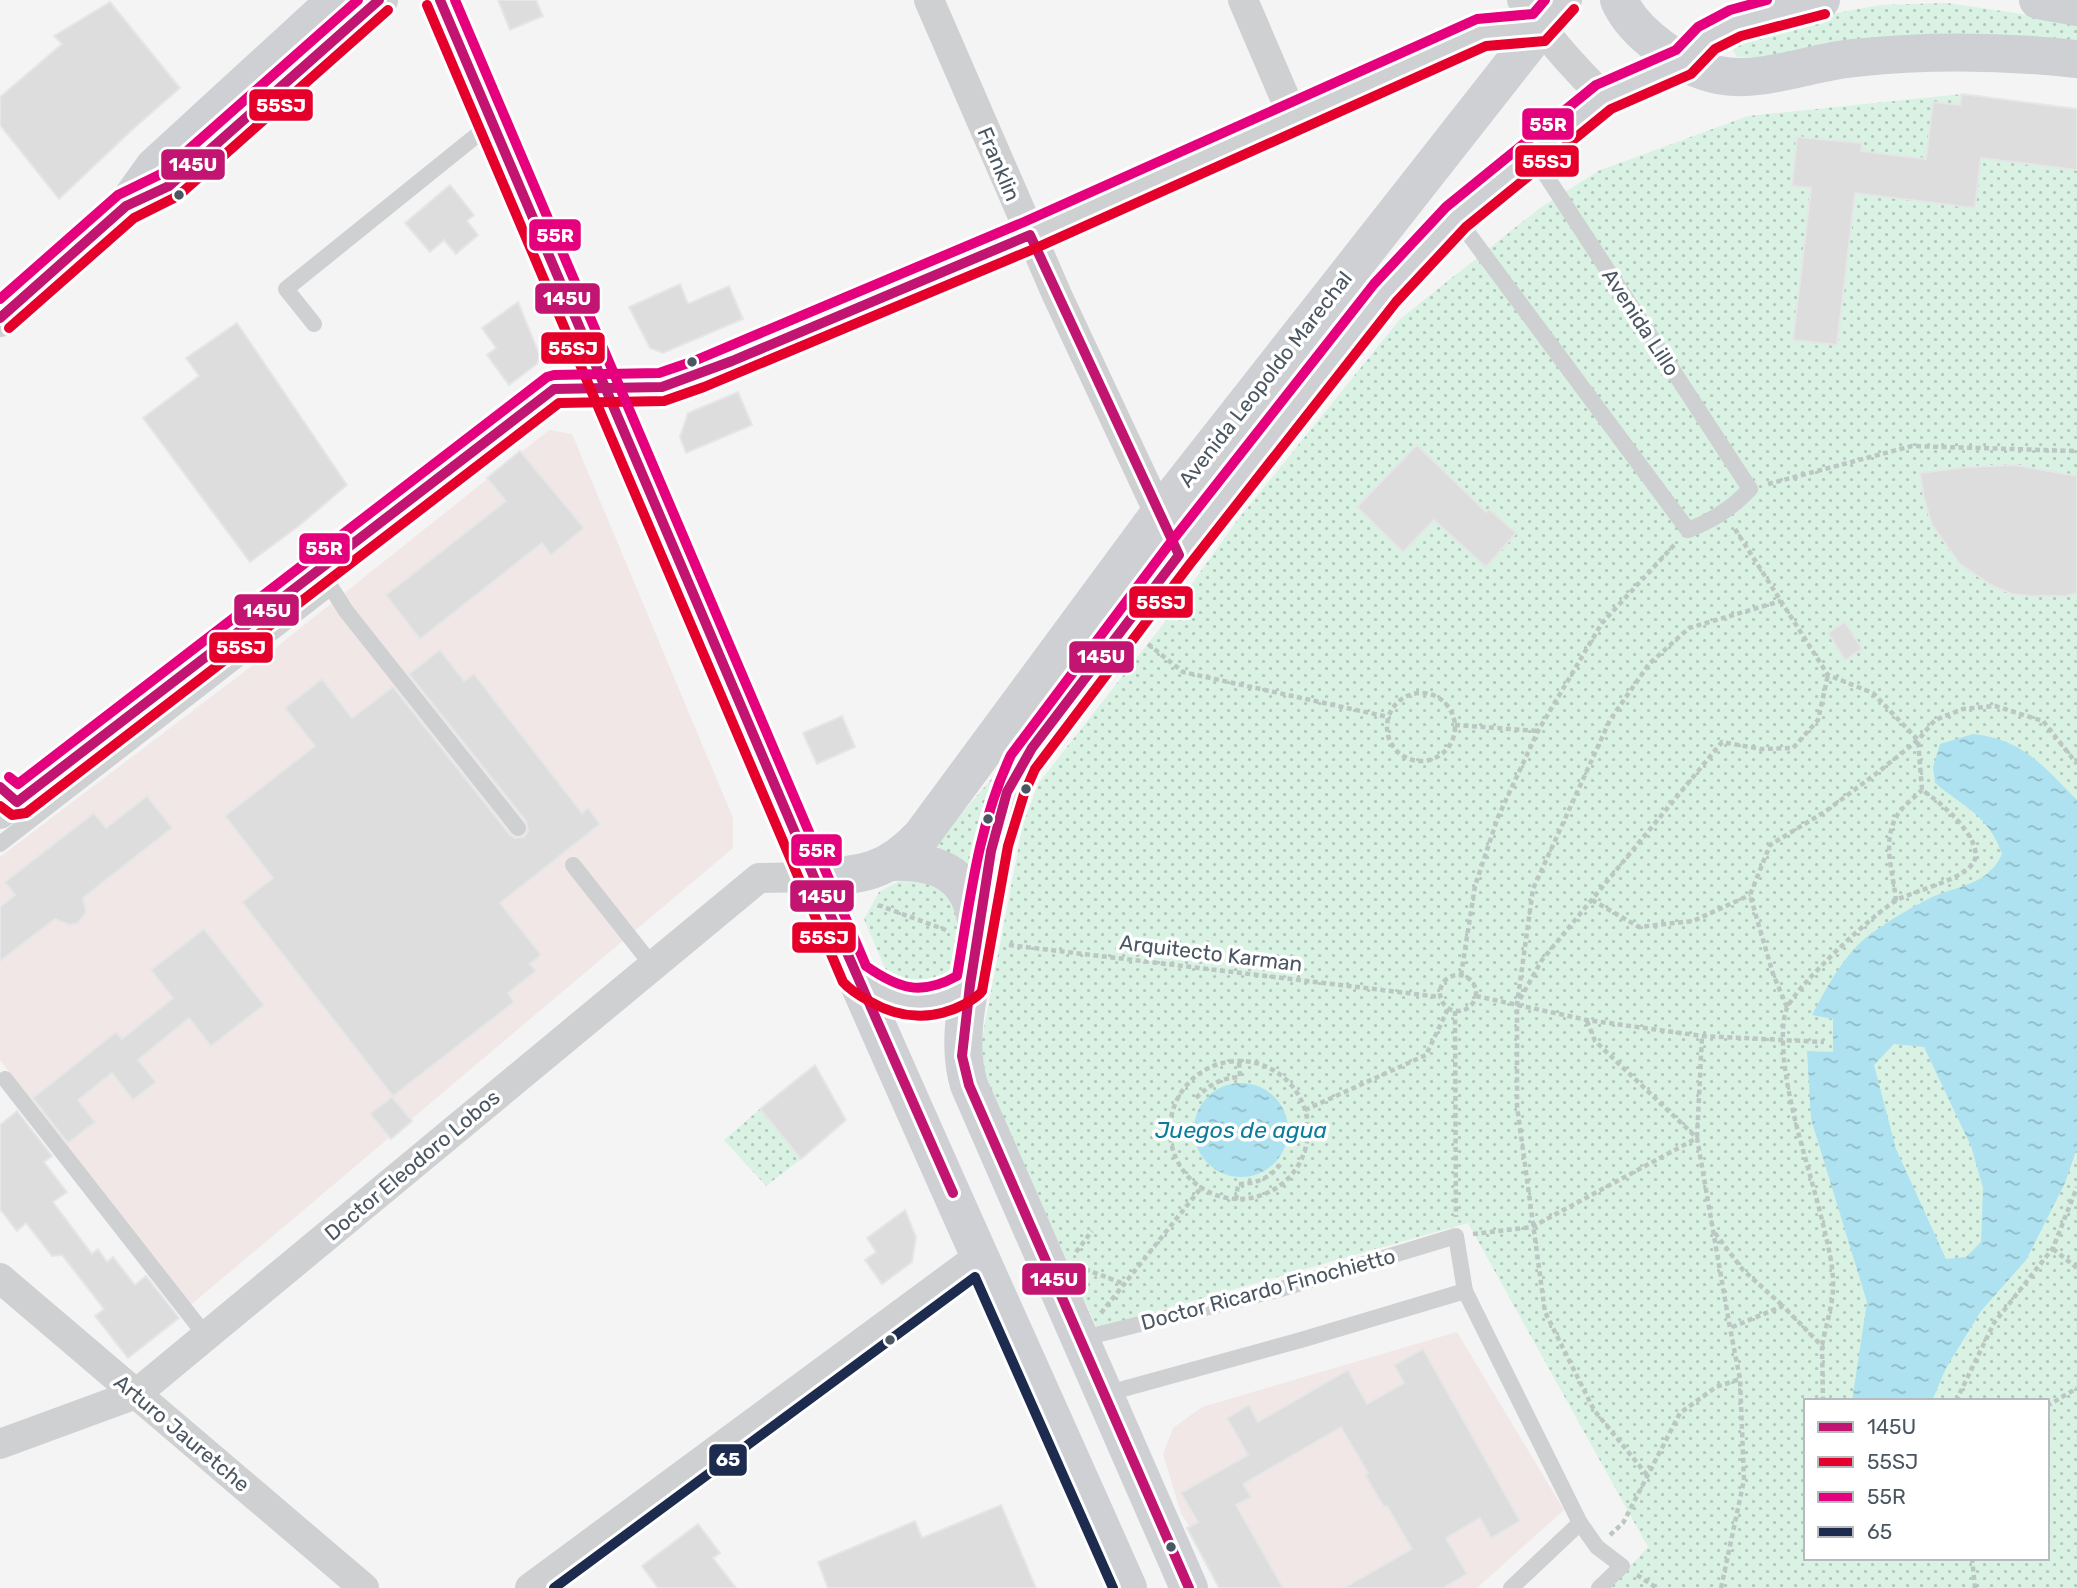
<svg xmlns="http://www.w3.org/2000/svg" width="2077" height="1588" font-family="Rubik,sans-serif">
<defs>
<pattern id="grass-dots" width="8" height="8" patternUnits="userSpaceOnUse" patternTransform="scale(1.75)"><rect width="8" height="8" fill="#d9f2e3"/><path d="M2 2h.1M6 6h.1" fill="none" stroke="#b2c7bb" stroke-width="1.8" stroke-linecap="round"/></pattern>
<pattern id="water-ripples" width="26" height="14" patternUnits="userSpaceOnUse" patternTransform="scale(1.75)"><rect width="26" height="14" fill="#aee2f0"/><path d="M2 4q2-2 4 0t4 0M15 11q2-2 4 0t4 0" fill="none" stroke="#90bac6"/></pattern>
</defs>
<rect width="100%" height="100%" fill="#f4f4f4"/>
<g fill="#f1e7e6">
<polygon points="549,430 572,434 733,818 733,848 186,1309 0,1060 0,857 269,653"/>
<polygon points="1457,1332 1564,1510 1477,1588 1225,1588 1181,1513 1163,1454 1173,1428 1202,1407"/>
</g>
<g fill="url(#grass-dots)" fill-rule="evenodd">
<polygon points="1947,3 2077,22 2077,49 1773,57 1737,57 1732,48 1736,39 1767,26 1880,5"/>
<path d="M1962,94L2077,109V1588H1609L1648,1547L1468,1223L1097,1328L986,1080L981,1044L1023,824L1038,784L1161,627L1236,522L1400,319L1540,208L1598,171L1748,116ZM1806,1401H2047V1558H1806Z"/>
<polygon points="1003,766 971,870 930,849"/>
<path d="M906,877C914,878 926,878 933,881C973,902 973,974 924,983C914,985 897,976 887,973L864,919L879,892Z"/>
<polygon points="760,1109 801,1159 766,1186 724,1140"/>
</g>
<g fill="url(#water-ripples)" fill-rule="evenodd">
<path d="M1973,734C2023,739 2044,767 2077,800V1148L2065,1183L2026,1260L1981,1311L1946,1368L1932,1401H1852L1867,1302L1811,1119L1807,1051L1833,1052V1019L1812,1015C1827,987 1845,952 1872,933C1890,920 1912,907 1932,897C1960,885 1988,885 2002,854C1989,816 1964,807 1935,783L1933,767L1940,744ZM1894,1044L1924,1047L1971,1146L1983,1188L1981,1242L1966,1257L1946,1259L1896,1149L1874,1065Z"/>
<circle cx="1241" cy="1130" r="47"/>
</g>
<g fill="#ddddde" stroke="#e5e6e7" stroke-width="2">
<polygon points="498,0 536,0 543,16 510,30"/>
<polygon points="110,2 180,88 133,129 59,199 0,125 0,97 62,44 54,36"/>
<polygon points="1962,94 2077,109 2077,170 1981,158 1975,208 1855,193 1837,345 1793,340 1811,188 1792,186 1797,137 1862,143 1861,151 1926,159 1933,102 1960,105"/>
<polygon points="450,185 474,215 467,221 478,235 456,254 444,240 430,252 405,223"/>
<polygon points="680,284 688,304 729,286 743,319 663,353 650,348 629,307"/>
<polygon points="518,302 540,356 537,364 509,385 487,355 496,348 482,328"/>
<polygon points="237,323 347,485 300,525 250,562 143,418 199,376 186,358"/>
<polygon points="738,392 752,425 686,453 680,437 688,413"/>
<polygon points="1417,445 1486,512 1489,509 1516,533 1486,567 1434,520 1403,552 1357,507"/>
<polygon points="520,451 584,528 551,555 542,543 420,639 386,595 506,501 487,478"/>
<polygon points="2015,465 2077,476 2077,593 2066,596 2029,596 2012,594 1991,585 1960,564 1932,525 1924,499 1920,473 1967,467"/>
<polygon points="1845,622 1862,649 1845,660 1828,633"/>
<polygon points="440,650 464,681 474,674 582,813 588,808 600,824 500,903 541,955 530,964 536,971 508,993 514,1002 393,1096 242,902 273,878 225,816 315,746 285,708 322,679 352,718 393,687 510,835 515,838 524,837 528,831 526,821 409,674"/>
<polygon points="842,716 855,747 817,764 803,733"/>
<polygon points="147,796 172,828 83,898 86,912 78,923 70,925 55,919 0,961 0,907 15,895 5,882 94,813 106,828"/>
<polygon points="204,929 264,1005 211,1046 189,1018 138,1060 156,1082 133,1100 112,1073 78,1100 95,1122 68,1143 33,1098 116,1032 122,1039 173,998 151,970"/>
<polygon points="815,1065 846,1120 801,1159 760,1109"/>
<polygon points="392,1097 412,1121 391,1139 370,1114"/>
<polygon points="17,1111 52,1156 44,1162 67,1192 53,1202 92,1254 98,1249 107,1262 113,1257 135,1285 146,1276 179,1318 128,1358 95,1316 104,1309 62,1255 52,1256 26,1223 17,1231 0,1209 0,1125"/>
<polygon points="905,1210 916,1237 912,1262 882,1284 865,1260 876,1252 867,1238"/>
<polygon points="1423,1349 1520,1521 1491,1538 1480,1518 1446,1538 1467,1574 1443,1588 1344,1588 1412,1549 1387,1506 1384,1507 1365,1475 1368,1473 1341,1427 1243,1484 1251,1497 1236,1505 1283,1588 1219,1588 1187,1528 1198,1522 1181,1493 1248,1455 1227,1418 1249,1405 1258,1422 1348,1370 1367,1404 1404,1383 1394,1365"/>
<polygon points="1001,1505 1036,1588 828,1588 818,1562 915,1521 922,1538"/>
<polygon points="698,1524 720,1553 713,1558 736,1588 658,1588 642,1566"/>
</g>
<g fill="none" stroke-linecap="round" stroke-linejoin="round">
<g stroke="#bcc7c4" stroke-width="4.5" stroke-dasharray="5 3.5" stroke-linecap="butt">
<polyline points="1768,484 1912,446 2077,451"/>
<path d="M1735,529L1828,675L1873,693L1918,740L1922,790C1939,801 1981,836 1975,859C1969,879 1915,890 1897,900C1874,913 1797,985 1787,1008C1781,1023 1783,1044 1784,1060C1790,1114 1809,1167 1822,1220C1827,1242 1834,1266 1833,1288C1833,1304 1825,1329 1822,1346"/>
<polyline points="1148,644 1183,672 1388,717"/>
<circle cx="1421" cy="727" r="34"/>
<polyline points="1455,725 1538,731"/>
<polyline points="1592,900 1639,927 1693,921 1750,895"/>
<path d="M1896,901C1893,870 1881,841 1898,814C1904,805 1915,797 1922,790"/>
<polyline points="878,905 946,930"/>
<polyline points="1009,945 1440,997"/>
<circle cx="1458" cy="993" r="18"/>
<polyline points="1461,975 1475,886 1498,817 1538,731 1602,623 1676,543"/>
<polyline points="1476,996 1587,1020 1702,1036 1824,1042"/>
<polyline points="1520,999 1542,960 1722,742 1761,749 1793,748 1818,720 1828,675"/>
<polyline points="1787,1007 1773,974 1750,895 1770,845 1826,811 1877,773 1918,740 1935,720 1963,709 1995,706 2043,721 2077,764"/>
<polyline points="1455,1011 1456,1217"/>
<polyline points="1587,1021 1595,1041 1697,1138"/>
<circle cx="1239" cy="1130" r="69"/>
<path d="M1196,1098C1210,1084 1221,1078 1240,1077L1239,1061"/>
<polyline points="1305,1110 1426,1055 1448,1009"/>
<polyline points="1697,1137 1702,1036"/>
<path d="M1236,1200L1238,1184C1256,1184 1271,1178 1282,1162"/>
<polyline points="1715,1233 1743,1270 1783,1306"/>
<polyline points="1473,1234 1532,1227 1697,1138 1730,1328 1783,1306 1822,1346 1823,1401"/>
<polyline points="2053,1249 2077,1268"/>
<polyline points="1076,1252 1092,1231"/>
<polyline points="1085,1269 1124,1284"/>
<polyline points="1101,1313 1201,1188"/>
<polyline points="1956,1401 1994,1323 2053,1248 2077,1187"/>
<polyline points="2047,1406 2077,1388"/>
<polyline points="1647,1475 1594,1410 1545,1312 1517,1106 1517,1004 1533,889 1610,720 1649,664 1689,628 1781,601"/>
<polyline points="1610,1535 1623,1523 1680,1413 1716,1387 1740,1379"/>
<polyline points="1972,1558 1975,1588"/>
<polyline points="1637,1575 1657,1588"/>
<polyline points="1721,1588 1744,1480 1740,1379 1730,1328"/>
</g>
<g stroke="#ced0d2" stroke-width="16">
<path d="M1456,217L1688,530C1713,520 1731,509 1750,489L1532,154"/>
<polyline points="314,324 286,289 492,123"/>
<polyline points="327,581 346,611 518,828"/>
<polyline points="0,844 330,588"/>
<polyline points="573,865 652,965"/>
<polyline points="5,1079 206,1336"/>
<polyline points="1080,1339 1281,1289 1456,1236 1465,1291 1580,1523 1597,1547 1622,1566 1599,1588"/>
<polyline points="1105,1394 1301,1340 1465,1291"/>
<polyline points="1511,1588 1580,1523"/>
</g>
<g stroke="#ced0d2" stroke-width="30">
<polyline points="929,0 1057,295 1167,530"/>
<polyline points="1243,0 1294,119"/>
<path d="M1522,0C1546,37 1573,67 1604,97"/>
<polyline points="0,814 554,389 662,387 699,374 1030,235 1483,32 1540,28"/>
<polyline points="0,1278 364,1588"/>
<polyline points="0,1444 136,1394 759,878 813,877"/>
<polyline points="530,1588 981,1255"/>
</g>
<g stroke="#ced0d4" stroke-width="38">
<path d="M440,0C571,300 695,604 824,904C923,1133 1027,1360 1128,1588"/>
<path d="M1619,0C1633,33 1682,68 1718,75C1760,84 1811,62 1854,58C1928,50 2003,51 2077,59"/>
<polyline points="2038,0 2077,7"/>
<polyline points="261,104 379,0"/>
<polyline points="0,318 126,206 154,167 336,0"/>
<path d="M892,862C941,860 973,877 977,929"/>
<path d="M813,877C861,876 888,872 922,835L1159,514L1563,0"/>
<path d="M855,975C897,1006 924,1013 970,985"/>
<path d="M1189,1588L969,1085C955,1039 970,989 978,942C989,874 992,807 1032,748L1179,555L1385,293L1456,217L1604,97L1684,62L1706,38L1736,23L1821,0"/>
</g>
<defs>
<g id="bus-1">
<polyline points="440,0 822,896 953,1193"/>
<polyline points="0,318 126,206 169,186 379,0"/>
<polyline points="0,787 17,802 554,389 662,387 732,361 1030,235 1179,555 1032,748 1007,792 991,851 970,985 962,1056 969,1085 1189,1588"/>
</g>
<g id="bus-2">
<path d="M427,5L843,982C850,990 860,996 869,1001C900,1019 933,1021 965,1004C971,1000 978,997 982,991L1008,846L1024,794L1035,769L1190,564L1396,302L1466,227L1611,109L1691,74L1715,49L1741,36L1825,14"/>
<polyline points="9,328 134,218 178,196 388,10"/>
<polyline points="0,806 12,815 26,813 559,403 664,401 704,387 1036,248 1486,46 1545,41 1574,9"/>
</g>
<g id="bus-3">
<path d="M455,0L866,966C899,989 921,996 957,976C970,900 978,825 1011,755L1168,546L1374,284L1446,207L1596,85L1676,50L1698,27L1730,10L1767,0"/>
<polyline points="0,299 118,195 161,174 358,0"/>
<polyline points="9,777 18,784 547,377 554,375 659,373 694,361 1024,222 1477,19 1533,14 1545,0"/>
</g>
<polyline id="bus-4" points="554,1588 975,1277 1113,1588"/>
</defs>
<use href="#bus-1" stroke="#fff" stroke-width="16"/>
<use href="#bus-2" stroke="#fff" stroke-width="16"/>
<use href="#bus-3" stroke="#fff" stroke-width="16"/>
<use href="#bus-4" stroke="#fff" stroke-width="16"/>
<use href="#bus-1" stroke="#c11571" stroke-width="10"/>
<use href="#bus-2" stroke="#e4002b" stroke-width="10"/>
<use href="#bus-3" stroke="#e5007d" stroke-width="10"/>
<use href="#bus-4" stroke="#1d2b4f" stroke-width="10"/>
</g>
<g fill="#4a5661" stroke="#fff" stroke-width="2.5">
<circle cx="179" cy="195" r="6"/>
<circle cx="692" cy="362" r="6"/>
<circle cx="1026" cy="789" r="6"/>
<circle cx="988" cy="819" r="6"/>
<circle cx="890" cy="1340" r="6"/>
<circle cx="1171" cy="1547" r="6"/>
</g>
<g text-anchor="middle" dominant-baseline="central" stroke-width="7" stroke-linejoin="round" paint-order="stroke">
<g font-size="21" fill="#4a5661" stroke="#fff">
<text transform="translate(999 164) rotate(67)">Franklin</text>
<text transform="translate(1641 322) rotate(57)">Avenida Lillo</text>
<text transform="translate(1265 379) rotate(-52)">Avenida Leopoldo Marechal</text>
<text transform="translate(1211 953) rotate(7)">Arquitecto Karman</text>
<text transform="translate(412 1165) rotate(-40)">Doctor Eleodoro Lobos</text>
<text transform="translate(1268 1289) rotate(-15)">Doctor Ricardo Finochietto</text>
<text transform="translate(182 1433) rotate(40)">Arturo Jauretche</text>
</g>
<g font-size="23" font-style="italic" fill="#0c7c9b" stroke="#fff">
<text x="1241" y="1130">Juegos de agua</text>
</g>
</g>
<g stroke="#fff" stroke-width="2.5">
<rect x="248" y="88" width="66" height="34" rx="7" fill="#e4002b"/>
<rect x="1521" y="107" width="54" height="34" rx="7" fill="#e5007d"/>
<rect x="1514" y="144" width="66" height="34" rx="7" fill="#e4002b"/>
<rect x="160" y="148" width="66" height="33" rx="7" fill="#c11571"/>
<rect x="528" y="218" width="54" height="34" rx="7" fill="#e5007d"/>
<rect x="534" y="282" width="67" height="33" rx="7" fill="#c11571"/>
<rect x="540" y="331" width="66" height="34" rx="7" fill="#e4002b"/>
<rect x="298" y="532" width="53" height="33" rx="7" fill="#e5007d"/>
<rect x="1128" y="585" width="66" height="34" rx="7" fill="#e4002b"/>
<rect x="233" y="593" width="67" height="34" rx="7" fill="#c11571"/>
<rect x="208" y="631" width="66" height="33" rx="7" fill="#e4002b"/>
<rect x="1068" y="640" width="67" height="34" rx="7" fill="#c11571"/>
<rect x="790" y="833" width="53" height="34" rx="7" fill="#e5007d"/>
<rect x="789" y="879" width="66" height="34" rx="7" fill="#c11571"/>
<rect x="791" y="921" width="66" height="33" rx="7" fill="#e4002b"/>
<rect x="1021" y="1262" width="66" height="34" rx="7" fill="#c11571"/>
<rect x="708" y="1443" width="40" height="34" rx="7" fill="#1d2b4f"/>
</g>
<g font-size="19" text-anchor="middle" font-weight="bold" fill="#fff">
<text x="281" y="112">55SJ</text>
<text x="1548" y="131">55R</text>
<text x="1547" y="168">55SJ</text>
<text x="193" y="171">145U</text>
<text x="555" y="242">55R</text>
<text x="567" y="305">145U</text>
<text x="573" y="355">55SJ</text>
<text x="324" y="555">55R</text>
<text x="1161" y="609">55SJ</text>
<text x="267" y="617">145U</text>
<text x="241" y="654">55SJ</text>
<text x="1101" y="663">145U</text>
<text x="817" y="857">55R</text>
<text x="822" y="903">145U</text>
<text x="824" y="944">55SJ</text>
<text x="1054" y="1286">145U</text>
<text x="728" y="1466">65</text>
</g>
<rect x="1804" y="1399" width="245" height="161" fill="#ffffff" stroke="#b7bbc0" stroke-width="2"/>
<rect x="1818" y="1422" width="35" height="10" fill="#c11571" stroke="#b7bbc0" stroke-width="2"/>
<text x="1867" y="1434" font-size="21" fill="#4a5661">145U</text>
<rect x="1818" y="1457" width="35" height="10" fill="#e4002b" stroke="#b7bbc0" stroke-width="2"/>
<text x="1867" y="1469" font-size="21" fill="#4a5661">55SJ</text>
<rect x="1818" y="1492" width="35" height="10" fill="#e5007d" stroke="#b7bbc0" stroke-width="2"/>
<text x="1867" y="1504" font-size="21" fill="#4a5661">55R</text>
<rect x="1818" y="1527" width="35" height="10" fill="#1d2b4f" stroke="#b7bbc0" stroke-width="2"/>
<text x="1867" y="1539" font-size="21" fill="#4a5661">65</text>
</svg>
